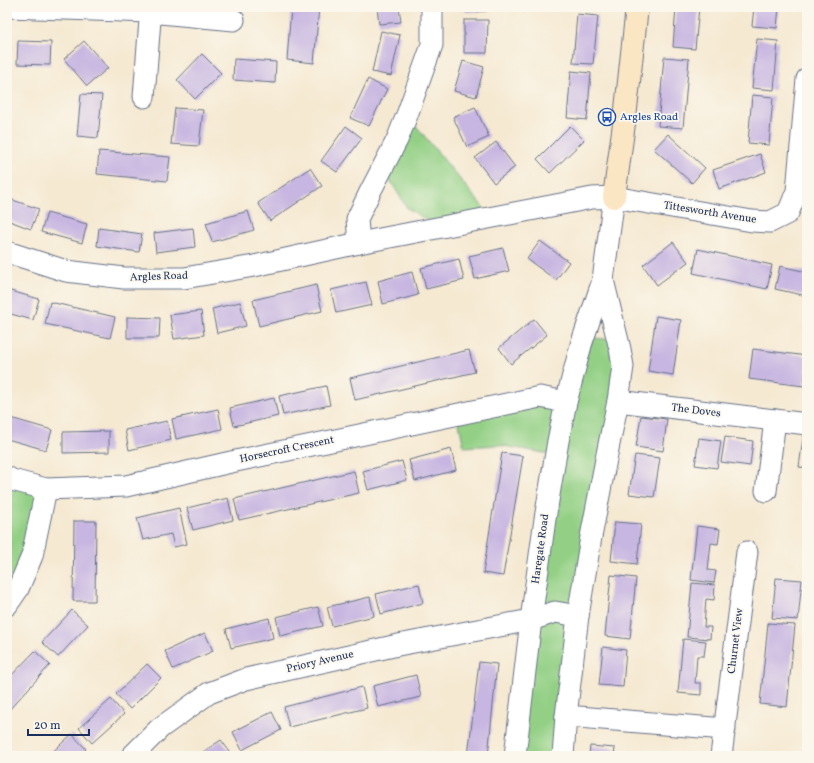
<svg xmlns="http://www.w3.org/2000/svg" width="814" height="763" font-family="Vollkorn,serif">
<rect width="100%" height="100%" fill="#fbf7ec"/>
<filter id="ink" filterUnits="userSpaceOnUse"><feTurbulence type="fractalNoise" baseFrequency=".025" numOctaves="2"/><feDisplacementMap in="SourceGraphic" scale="8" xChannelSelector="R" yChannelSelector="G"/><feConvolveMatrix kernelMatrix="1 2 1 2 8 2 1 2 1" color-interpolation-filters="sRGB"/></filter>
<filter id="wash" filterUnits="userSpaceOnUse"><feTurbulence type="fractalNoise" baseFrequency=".012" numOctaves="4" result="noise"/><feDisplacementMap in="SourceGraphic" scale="16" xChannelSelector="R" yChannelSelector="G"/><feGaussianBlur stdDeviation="0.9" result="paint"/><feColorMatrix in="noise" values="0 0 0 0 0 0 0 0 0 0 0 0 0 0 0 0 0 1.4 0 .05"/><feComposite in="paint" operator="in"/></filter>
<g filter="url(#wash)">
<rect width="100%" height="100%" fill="#f5e9d2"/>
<g fill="#93d085" stroke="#578072">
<polygon points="407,115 492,218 440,228 407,208 390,180 387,160"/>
<polygon points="593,338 608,339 620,349 562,756 515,756 556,455 498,445 464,447 457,414 566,402"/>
<polygon points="7,477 46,489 7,605"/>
</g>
<g id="blocks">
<g fill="#c7b6e1">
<polygon points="291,7 319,7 314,63 287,60"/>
<polygon points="377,7 399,7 401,22 379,24"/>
<polygon points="465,7 487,7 487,11 466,12"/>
<polygon points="676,7 699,7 695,49 673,47"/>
<polygon points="754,7 779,7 777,28 752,26"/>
<polygon points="577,14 598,16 593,64 573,63"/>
<polygon points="464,20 488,20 487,53 464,53"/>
<polygon points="381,31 400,35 391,76 372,72"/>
<polygon points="757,39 778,41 774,90 752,88"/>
<polygon points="18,41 51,42 50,65 17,64"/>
<polygon points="84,41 108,68 87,86 64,59"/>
<polygon points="202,54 221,73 195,99 177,80"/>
<polygon points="664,57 689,59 683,128 658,126"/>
<polygon points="234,59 276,62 275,83 233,80"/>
<polygon points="463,61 484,67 476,97 454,91"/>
<polygon points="571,71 591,73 587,120 567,118"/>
<polygon points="368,79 387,89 369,126 350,118"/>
<polygon points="81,94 102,95 98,138 77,136"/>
<polygon points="752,95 773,97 769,145 748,143"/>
<polygon points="475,107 489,137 467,147 453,117"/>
<polygon points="175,108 203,110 199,146 171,144"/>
<polygon points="346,126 362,138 337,172 321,161"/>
<polygon points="570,126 584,140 550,173 537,159"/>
<polygon points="668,134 705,168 692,183 654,149"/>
<polygon points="496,142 515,167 494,183 475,158"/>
<polygon points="99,151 170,157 167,181 97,174"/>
<polygon points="760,154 766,172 719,189 713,170"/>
<polygon points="310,168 322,186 270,221 258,203"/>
<polygon points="7,198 39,209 31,229 7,220"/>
<polygon points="248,211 254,230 212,242 206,223"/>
<polygon points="47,213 87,224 82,243 41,232"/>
<polygon points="99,228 142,234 139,252 97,246"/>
<polygon points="193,228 195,247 156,252 154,233"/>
<polygon points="540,241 569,262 556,280 527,259"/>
<polygon points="673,242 688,262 657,285 643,265"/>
<polygon points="503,248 509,271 475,279 469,256"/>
<polygon points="698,249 772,265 767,289 693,273"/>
<polygon points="459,259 464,280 426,289 421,268"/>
<polygon points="780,266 807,272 807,296 775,289"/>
<polygon points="412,272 418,295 383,304 378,281"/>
<polygon points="366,282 372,305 336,313 331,290"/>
<polygon points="316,285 322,311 259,326 253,300"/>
<polygon points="7,290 39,299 33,320 7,313"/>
<polygon points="50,302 115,317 110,338 45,324"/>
<polygon points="240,302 246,326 217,333 212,309"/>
<polygon points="201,311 204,335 174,339 170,315"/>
<polygon points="656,316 681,320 673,375 648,371"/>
<polygon points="127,317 160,318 159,338 127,338"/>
<polygon points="534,319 547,335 511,364 499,348"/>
<polygon points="753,349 807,356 804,386 749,379"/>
<polygon points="469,350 475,372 355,400 350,378"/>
<polygon points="326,386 330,405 283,415 279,396"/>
<polygon points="274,398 278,416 234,426 230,408"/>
<polygon points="218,409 222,429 176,439 172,419"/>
<polygon points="641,416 667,419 663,451 636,447"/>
<polygon points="7,417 52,430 46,450 7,439"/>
<polygon points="167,421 171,440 129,450 125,430"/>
<polygon points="109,431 109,452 63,453 63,432"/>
<polygon points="804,431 807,431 807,468 799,467"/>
<polygon points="725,437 753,441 750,466 721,462"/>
<polygon points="699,438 721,441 717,468 695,465"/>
<polygon points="451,449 456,470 415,481 409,460"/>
<polygon points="502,453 523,456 503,576 483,573"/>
<polygon points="635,455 660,458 654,497 629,494"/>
<polygon points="402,461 407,480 368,490 363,471"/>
<polygon points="354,471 359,493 239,520 234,499"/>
<polygon points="228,498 233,520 193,530 187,508"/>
<polygon points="179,508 187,544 174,547 171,534 143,540 137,518"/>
<polygon points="74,521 96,521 95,601 73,601"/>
<polygon points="615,522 641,524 637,564 611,561"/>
<polygon points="697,526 720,529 718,544 711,543 708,570 716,571 714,583 691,580"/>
<polygon points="611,575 636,578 630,639 605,636"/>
<polygon points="776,578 802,580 798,620 772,618"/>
<polygon points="692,583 715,585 714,600 706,599 704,627 711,627 710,639 687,637"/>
<polygon points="419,584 423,603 381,614 376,594"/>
<polygon points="370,597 374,616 332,626 327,607"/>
<polygon points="318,607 323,626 280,636 276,617"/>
<polygon points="72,610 88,625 58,657 42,642"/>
<polygon points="269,618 273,638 231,648 226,629"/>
<polygon points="768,623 795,625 787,707 760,704"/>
<polygon points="205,633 213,651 173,669 165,651"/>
<polygon points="683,639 706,641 704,656 697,656 695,683 701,683 701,695 678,693"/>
<polygon points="603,647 626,650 623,687 599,685"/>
<polygon points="35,651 50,665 7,712 7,680"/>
<polygon points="479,662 497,664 488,756 468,756"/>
<polygon points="147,664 161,678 130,709 116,694"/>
<polygon points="416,675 421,697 378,707 373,686"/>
<polygon points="362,687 367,708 289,727 284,707"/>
<polygon points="111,699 124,714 92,743 79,728"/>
<polygon points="272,712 281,730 242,750 233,732"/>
<polygon points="72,734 86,749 78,756 48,756"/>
<polygon points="221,740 233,756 198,756 203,752"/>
<polygon points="590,746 615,748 614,756 589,756"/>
</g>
</g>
</g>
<g filter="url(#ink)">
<use href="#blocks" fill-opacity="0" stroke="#677087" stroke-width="1"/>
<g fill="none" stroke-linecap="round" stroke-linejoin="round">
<defs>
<g id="street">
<polyline points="8,7 150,12 234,20"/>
<polyline points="144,97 151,7"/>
<polyline points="359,243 357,219 371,190 397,140 407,115 432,45 432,7"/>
<polyline points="7,252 66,271 124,278 184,278 254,266 359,243 592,198 614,197 752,221 770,222 788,213 797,191 807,79"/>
<polyline points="618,401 807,424"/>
<polyline points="7,477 12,480 46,489 126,486 231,462 540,397 566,402"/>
<polyline points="766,491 775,420"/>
<polyline points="7,605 18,589 32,556 46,489"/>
<polyline points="566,716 725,729"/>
<polyline points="132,756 160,728 209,693 246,679 398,645 531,620 555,612 578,616"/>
<polyline points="515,756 531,620 545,519 558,441 566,402 581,345 603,280 614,197"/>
<polyline points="563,756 566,716 578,616 591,537 608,449 618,401 623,366 620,349 603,280"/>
<polyline points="721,756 747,552"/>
</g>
<polyline id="secondary" points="614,197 626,109 637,7"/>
</defs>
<use href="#street" stroke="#677087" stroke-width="23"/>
<use href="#secondary" stroke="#677087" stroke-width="24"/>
<use href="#street" stroke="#fff" stroke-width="21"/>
<use href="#secondary" stroke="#fbe6c4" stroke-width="22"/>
</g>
</g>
<defs>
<symbol id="bus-ring" viewBox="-11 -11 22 22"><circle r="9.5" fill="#fbf7ec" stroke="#1a4fb4" stroke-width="1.5"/><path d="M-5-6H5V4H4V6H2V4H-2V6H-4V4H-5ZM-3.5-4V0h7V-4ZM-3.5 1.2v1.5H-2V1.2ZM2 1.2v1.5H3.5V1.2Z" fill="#1a4fb4"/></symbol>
</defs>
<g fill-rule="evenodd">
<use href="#bus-ring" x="597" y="107" width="20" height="20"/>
</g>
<g text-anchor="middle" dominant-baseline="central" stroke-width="3.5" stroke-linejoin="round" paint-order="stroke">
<g font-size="11" fill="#164399" stroke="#fbf7ec" text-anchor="start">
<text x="620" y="117">Argles Road</text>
</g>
<g font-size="11" fill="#1b2f5e" stroke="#fbf7ec">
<text transform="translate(710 213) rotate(9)">Tittesworth Avenue</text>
<text transform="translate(159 277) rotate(-2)">Argles Road</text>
<text transform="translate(696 411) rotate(7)">The Doves</text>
<text transform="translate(287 450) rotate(-12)">Horsecroft Crescent</text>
<text transform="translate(541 549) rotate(-82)">Haregate Road</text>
<text transform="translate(736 641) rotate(-83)">Churnet View</text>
<text transform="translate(320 662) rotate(-13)">Priory Avenue</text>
</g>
</g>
<rect width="814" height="763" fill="none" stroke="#fbf7ec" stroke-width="24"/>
<path d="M28 729v6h61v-6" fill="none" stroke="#1b2f5e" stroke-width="2"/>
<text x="34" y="729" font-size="12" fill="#1b2f5e" stroke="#fbf7ec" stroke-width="3" paint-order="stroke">20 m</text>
</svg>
